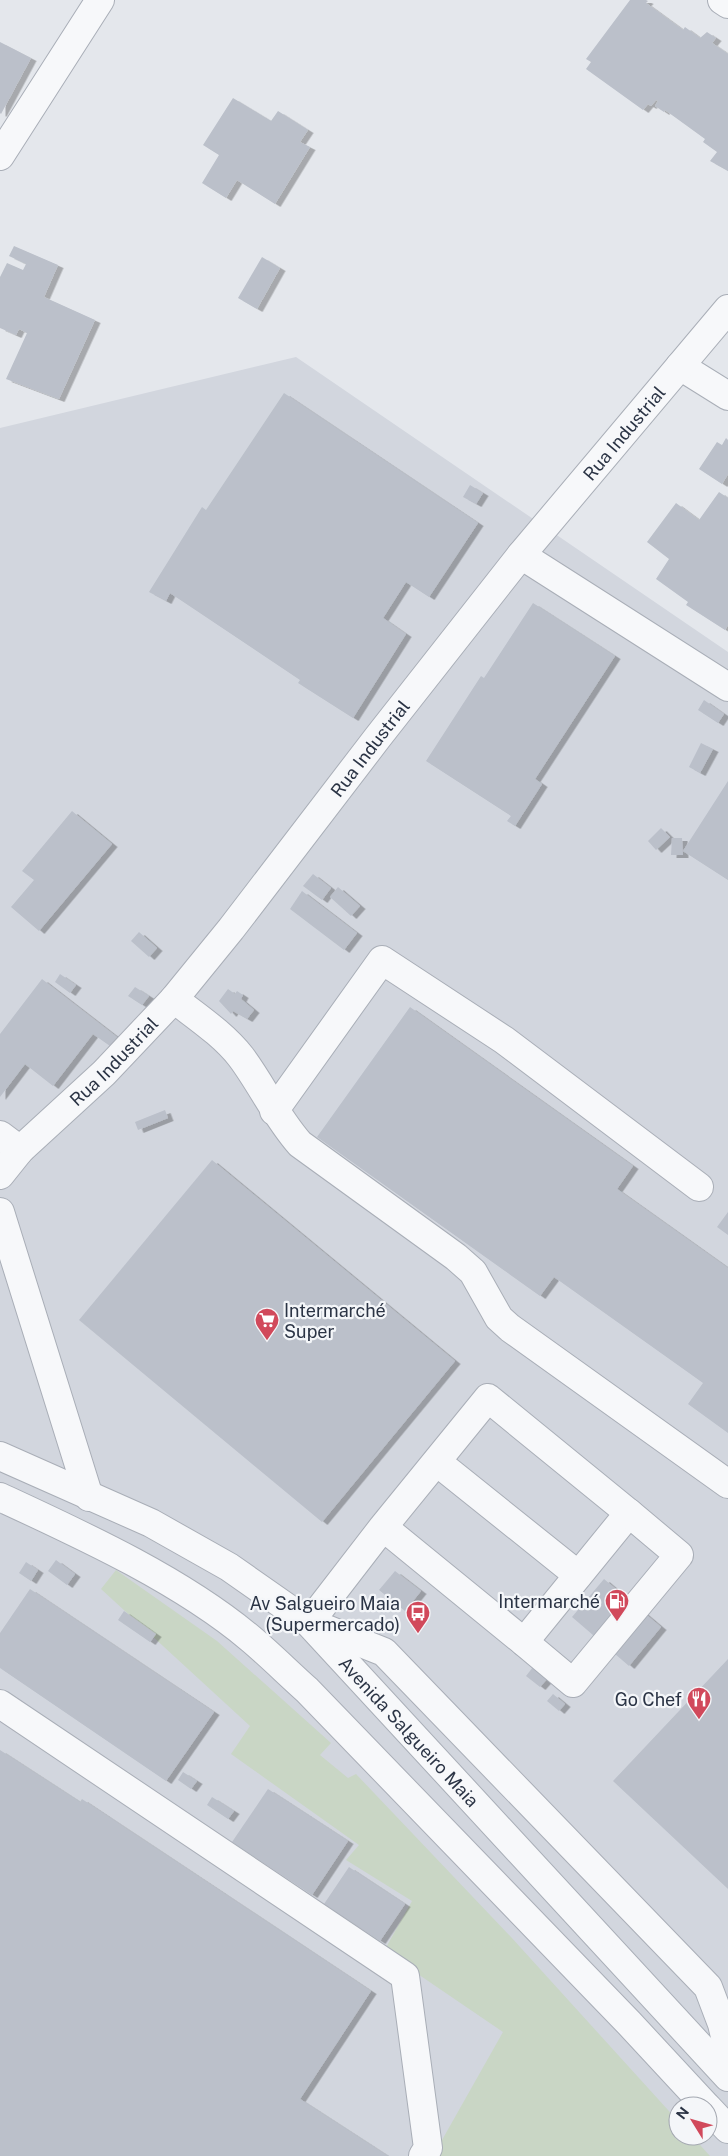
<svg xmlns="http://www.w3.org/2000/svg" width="728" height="2156" font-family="'Public Sans',sans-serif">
<defs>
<filter id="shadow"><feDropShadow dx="5.5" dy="3" stdDeviation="0" flood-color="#0004"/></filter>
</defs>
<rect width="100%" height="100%" fill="#e4e7ec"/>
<path fill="#d2d6de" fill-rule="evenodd" d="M296,357L728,652V2156H0V428ZM678,2106H708V2136H678Z"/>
<polygon fill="#c9d6c5" points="116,1570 217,1641 331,1743 320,1755 348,1778 356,1774 511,1937 678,2121 678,2136 692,2136 710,2156 433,2156 503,2032 384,1951 412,1901 346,1860 359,1845 231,1754 250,1726 101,1589"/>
<g fill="#bbc0ca" filter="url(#shadow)">
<polygon points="630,0 646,0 648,1 646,3 683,30 685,27 700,38 707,32 716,38 712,43 728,54 728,171 710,161 717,152 703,142 705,139 665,110 664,112 655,106 658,101 656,100 651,106 648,104 643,110 586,69 591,62 586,59"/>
<polygon points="0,42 31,58 1,114 0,113"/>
<polygon points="233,98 271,121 278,111 308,130 300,142 310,147 275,204 237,180 226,198 202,183 219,155 203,145"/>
<polygon points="14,246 58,265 44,297 95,320 59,399 6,379 27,333 19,329 16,335 0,328 0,277 7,263 23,270 26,264 9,256"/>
<polygon points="262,257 280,268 257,309 238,298"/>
<polygon points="284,393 478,523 429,597 406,582 383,618 406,634 353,718 298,683 300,680 170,593 166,601 149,592 202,507 206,510"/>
<polygon points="726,438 728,440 728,474 722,484 699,469 717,442 722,445"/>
<polygon points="470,485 483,493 476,504 463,497"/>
<polygon points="719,492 728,498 728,625 725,630 686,605 688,602 656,579 669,559 647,542 676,503 699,520"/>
<polygon points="533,603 615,656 535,779 542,784 515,826 507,821 511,816 426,761 481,676 484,678"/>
<polygon points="704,700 724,714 718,723 698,710"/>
<polygon points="701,743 713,749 700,773 689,767"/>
<polygon points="728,781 728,880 683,851"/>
<polygon points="72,811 112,844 39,931 11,907 34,880 22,871"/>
<polygon points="661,828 670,837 656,850 648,841"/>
<polygon points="672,838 682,838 683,855 671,855"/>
<polygon points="313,874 331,888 322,900 303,886"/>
<polygon points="338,887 360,906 351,916 330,897"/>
<polygon points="302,891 357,933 344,950 290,909"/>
<polygon points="139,932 157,948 149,957 131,941"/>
<polygon points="60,974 76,985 70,993 55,982"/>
<polygon points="42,979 117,1037 110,1046 93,1034 53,1086 25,1064 0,1097 0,1034"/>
<polygon points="135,987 149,996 142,1005 128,996"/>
<polygon points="228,989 235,994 237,991 243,995 241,999 254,1010 247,1019 233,1011 231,1014 219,1001"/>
<polygon points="410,1007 633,1166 617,1189 728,1268 728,1433 688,1404 703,1383 682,1368 554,1277 540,1296 317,1137"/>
<polygon points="165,1110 168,1118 138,1130 135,1122"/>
<polygon points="212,1160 455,1361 322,1522 79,1320"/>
<polygon points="728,1212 728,1235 717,1227"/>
<polygon points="56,1560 75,1574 67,1585 48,1571"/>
<polygon points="26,1562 38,1570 31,1581 19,1573"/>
<polygon points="395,1571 421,1591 405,1611 379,1590"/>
<polygon points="604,1579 661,1627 629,1666 572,1617"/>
<polygon points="30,1589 214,1712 166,1781 0,1668 0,1633"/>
<polygon points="124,1611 156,1634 150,1642 118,1620"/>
<polygon points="728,1659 728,1889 613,1781"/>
<polygon points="533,1667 547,1679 540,1687 526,1676"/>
<polygon points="553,1694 565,1704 559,1711 547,1701"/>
<polygon points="0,1750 80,1802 82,1799 371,1991 300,2099 388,2156 0,2156"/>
<polygon points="183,1772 197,1781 191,1789 178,1780"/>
<polygon points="268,1789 348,1841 312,1895 232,1842"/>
<polygon points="212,1797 234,1811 228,1819 207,1805"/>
<polygon points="349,1867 405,1904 380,1941 324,1904"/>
</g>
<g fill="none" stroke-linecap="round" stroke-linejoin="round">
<defs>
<g id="minor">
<polyline points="722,0 728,4"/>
<polyline points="0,156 100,0"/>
<polyline points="680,366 728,396"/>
<polyline points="521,555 728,687"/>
<path d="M174,999C197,1017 223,1034 241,1057C262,1085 276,1117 300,1144L456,1257L473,1272L499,1318L510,1328L728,1484"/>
<polyline points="274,1111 382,960 504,1040 699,1187"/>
<polyline points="0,1135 20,1150"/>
<path id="s1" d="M0,1175L20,1150L104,1073L174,999L231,929L378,737L521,555L728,309"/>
<polyline points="0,1212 89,1497"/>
<path id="s2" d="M0,1456L151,1523L229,1567L309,1623L728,2077"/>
<polyline points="437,1462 578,1575"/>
<path d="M0,1497C82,1535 181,1580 251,1639C270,1655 288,1673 307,1690L629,2023L706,2106"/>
<polyline points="309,1623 383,1527 488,1398 629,1513 524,1642 383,1527"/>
<polyline points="316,1625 384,1652 708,1987 722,2024 728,2049"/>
<polyline points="524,1642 573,1683 679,1555 629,1513"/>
<polyline points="0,1704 405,1976 428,2148 423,2156"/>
<polyline points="708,2108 728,2129"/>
</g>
</defs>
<use href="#minor" stroke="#a9aeb7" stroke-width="30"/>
<use href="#minor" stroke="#f7f8fa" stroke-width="28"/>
</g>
<defs>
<symbol id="supermarket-pin" viewBox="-11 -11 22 30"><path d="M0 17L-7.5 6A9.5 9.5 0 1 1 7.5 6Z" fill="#d1495b" stroke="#f4f6f9"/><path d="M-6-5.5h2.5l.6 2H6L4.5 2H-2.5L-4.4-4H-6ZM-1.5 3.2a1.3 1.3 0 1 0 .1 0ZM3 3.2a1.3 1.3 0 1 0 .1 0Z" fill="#fff"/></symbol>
<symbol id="fuel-pin" viewBox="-11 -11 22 30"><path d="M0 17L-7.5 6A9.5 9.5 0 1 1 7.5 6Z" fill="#d1495b" stroke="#f4f6f9"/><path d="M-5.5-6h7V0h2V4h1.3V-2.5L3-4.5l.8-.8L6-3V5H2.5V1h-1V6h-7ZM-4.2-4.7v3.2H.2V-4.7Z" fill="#fff"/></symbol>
<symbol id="bus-pin" viewBox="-11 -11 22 30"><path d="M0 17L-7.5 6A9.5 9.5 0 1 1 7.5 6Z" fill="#d1495b" stroke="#f4f6f9"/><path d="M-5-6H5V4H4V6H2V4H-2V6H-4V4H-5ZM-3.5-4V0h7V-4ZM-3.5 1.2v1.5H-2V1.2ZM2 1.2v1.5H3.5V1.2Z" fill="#fff"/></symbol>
<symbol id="restaurant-pin" viewBox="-11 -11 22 30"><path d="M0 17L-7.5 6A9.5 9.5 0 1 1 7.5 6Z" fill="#d1495b" stroke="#f4f6f9"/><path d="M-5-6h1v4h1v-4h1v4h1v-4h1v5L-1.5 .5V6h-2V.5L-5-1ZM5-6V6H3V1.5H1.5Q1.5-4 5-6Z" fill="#fff"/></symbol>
</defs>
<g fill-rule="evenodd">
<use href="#supermarket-pin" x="253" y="1306" width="28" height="38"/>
<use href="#fuel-pin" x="603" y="1587" width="28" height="38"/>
<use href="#bus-pin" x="404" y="1599" width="28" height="38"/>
<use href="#restaurant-pin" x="685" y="1685" width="28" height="38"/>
</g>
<g text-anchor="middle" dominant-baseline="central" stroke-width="4.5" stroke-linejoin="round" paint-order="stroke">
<g font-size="18" fill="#2b3445" stroke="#f4f6f9">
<text stroke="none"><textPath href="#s1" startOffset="971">Rua Industrial</textPath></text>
<text stroke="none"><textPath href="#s1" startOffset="566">Rua Industrial</textPath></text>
<text stroke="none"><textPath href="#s1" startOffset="161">Rua Industrial</textPath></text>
<text stroke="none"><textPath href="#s2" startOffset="500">Avenida Salgueiro Maia</textPath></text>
</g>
<g font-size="18" fill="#2b3445" stroke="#f4f6f9" text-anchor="end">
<text x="284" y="1310" text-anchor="start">Intermarché<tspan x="284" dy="21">Super</tspan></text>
<text x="600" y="1601">Intermarché</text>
<text x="400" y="1603">Av Salgueiro Maia<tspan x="400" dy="21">(Supermercado)</tspan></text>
<text x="682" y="1699">Go Chef</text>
</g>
</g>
<g transform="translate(693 2121) rotate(307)"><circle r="24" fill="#f4f6f9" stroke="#a4a8b1"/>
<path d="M0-4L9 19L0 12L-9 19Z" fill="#d1495b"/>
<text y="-8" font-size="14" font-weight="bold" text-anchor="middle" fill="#2b3445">N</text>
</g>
</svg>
